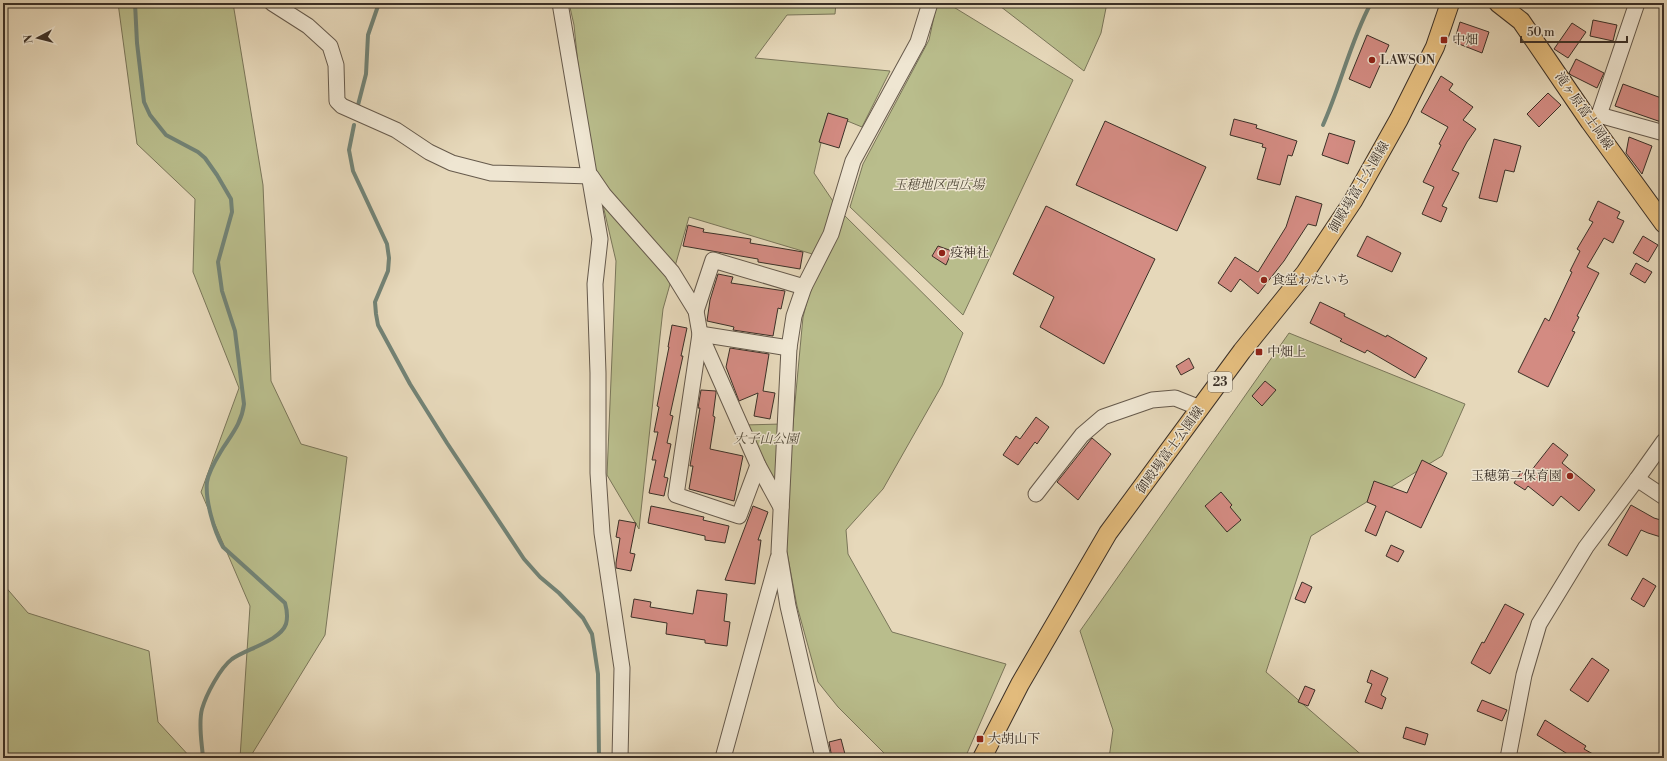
<svg xmlns="http://www.w3.org/2000/svg" width="1667" height="761" font-family="'Libre Bodoni','Noto Serif JP',serif">
<rect width="100%" height="100%" fill="#e6d8ba"/>
<filter id="stains"><feTurbulence type="fractalNoise" baseFrequency=".005" numOctaves="4"/><feColorMatrix values="0 0 0 0 .2 0 0 0 0 .09 0 0 0 0 .02 0 0 0 .5 -.17"/></filter>
<radialGradient id="worn" r=".72"><stop offset=".6" stop-color="#630" stop-opacity="0"/><stop offset="1" stop-color="#630" stop-opacity=".3"/></radialGradient>
<g fill="#b9bd8c" stroke="#7a765a">
<polygon points="118,3 233,3 263,185 271,381 301,444 347,457 325,635 252,754 251,758 240,758 250,606 201,492 239,388 193,272 195,199 137,144"/>
<polygon points="569,3 836,3 835,14 787,15 755,58 890,71 862,127 828,113 814,173 839,210 963,333 942,385 883,489 846,530 848,554 892,632 1006,664 965,758 889,758 838,707 818,682 797,606 783,531 803,317 819,256 689,217 663,309 639,529 607,475 616,261 584,124 574,25"/>
<polygon points="937,3 947,3 1073,80 963,315 850,207 863,164 929,40"/>
<polygon points="996,3 1107,3 1101,33 1084,71"/>
<polygon points="1289,333 1465,404 1442,456 1311,536 1266,672 1365,758 1109,758 1113,730 1080,631"/>
<polygon points="782,424 779,497 744,425"/>
<polygon points="3,584 28,613 149,651 158,722 191,758 3,758"/>
</g>
<g fill="none" stroke-linecap="round" stroke-linejoin="round">
<g stroke="#728376" stroke-width="4">
<path d="M135,3L137,43L144,102L150,115L166,135L198,152L205,158L217,175L231,199L232,212L218,262L222,291L235,331L244,404C242,422 232,434 223,448C217,458 209,470 207,482C205,500 214,531 223,547L285,603C287,610 288,617 286,624C280,641 246,649 232,659C220,668 206,695 202,709C198,724 202,743 203,758"/>
<polyline points="358,105 366,74 368,35 379,3"/>
<polyline points="354,125 349,150 353,171 387,244 389,258 388,271 375,302 376,314 378,325 410,384 447,443 524,559 540,577 559,593 583,618 592,634 598,674 599,758"/>
<path d="M1323,125C1341,85 1350,42 1371,3"/>
</g>
</g>
<g fill="#d38b82" stroke="#3b3027">
<polygon points="1593,20 1617,25 1613,41 1590,36"/>
<polygon points="1460,22 1489,32 1482,53 1454,42"/>
<polygon points="1572,23 1586,32 1568,58 1554,49"/>
<polygon points="1367,35 1389,45 1370,88 1349,79"/>
<polygon points="1576,59 1604,73 1597,88 1571,75 1569,73"/>
<polygon points="1441,76 1453,84 1449,90 1473,107 1463,120 1476,129 1467,142 1452,170 1459,173 1442,206 1447,208 1441,222 1422,214 1434,187 1423,182 1441,145 1439,144 1448,127 1421,112"/>
<polygon points="1623,84 1664,99 1664,123 1615,106"/>
<polygon points="1548,93 1561,105 1539,127 1527,114"/>
<polygon points="828,113 848,119 839,148 819,142"/>
<polygon points="1234,119 1257,125 1256,128 1297,141 1292,156 1288,155 1280,185 1257,179 1266,148 1262,147 1263,144 1230,135"/>
<polygon points="1105,121 1206,167 1177,231 1076,185"/>
<polygon points="1329,133 1355,141 1348,164 1322,155"/>
<polygon points="1629,137 1652,146 1642,174 1626,153"/>
<polygon points="1494,139 1521,146 1514,172 1505,170 1497,202 1479,198"/>
<polygon points="1296,196 1322,204 1316,226 1308,224 1284,261 1258,294 1240,279 1231,292 1218,283 1235,257 1258,272 1286,227"/>
<polygon points="1598,201 1620,212 1617,218 1624,221 1613,243 1604,238 1587,267 1599,273 1577,316 1579,317 1572,331 1575,332 1548,387 1518,372 1545,318 1549,321 1572,272 1570,271 1580,251 1577,249 1593,222 1589,220"/>
<polygon points="1046,206 1155,259 1104,364 1040,327 1054,297 1013,274"/>
<polygon points="688,225 704,229 703,232 751,239 750,243 803,252 800,269 758,262 758,259 683,246"/>
<polygon points="1367,236 1401,253 1392,272 1357,256"/>
<polygon points="1643,236 1658,245 1648,262 1633,253"/>
<polygon points="938,246 952,251 946,265 932,256"/>
<polygon points="1636,263 1652,272 1645,283 1630,274"/>
<polygon points="718,274 733,277 731,283 785,291 781,309 778,308 773,336 733,330 734,327 730,326 707,321 710,300"/>
<polygon points="1320,302 1345,314 1344,316 1386,337 1387,335 1427,358 1415,378 1367,350 1365,353 1340,341 1342,339 1310,323"/>
<polygon points="672,325 687,328 681,356 683,356 670,415 673,416 667,443 671,444 664,477 668,478 664,496 649,493 656,460 652,460 658,432 654,432 659,407 657,406 669,347 668,347"/>
<polygon points="730,348 769,354 763,391 775,393 770,419 754,416 758,393 739,401 726,367"/>
<polygon points="1189,358 1194,368 1181,375 1176,366"/>
<polygon points="1265,381 1276,390 1262,406 1252,396"/>
<polygon points="701,390 716,391 716,393 713,416 715,417 710,449 743,456 734,501 689,489 693,466 690,466 700,408 698,408"/>
<polygon points="1036,417 1049,427 1037,444 1035,442 1018,465 1003,455 1016,436 1020,439"/>
<polygon points="1092,438 1111,454 1078,500 1057,482"/>
<polygon points="1553,443 1568,455 1562,463 1595,490 1579,511 1561,496 1553,506 1528,486 1525,490 1514,483 1521,472 1527,476"/>
<polygon points="1422,460 1447,473 1421,528 1386,511 1376,536 1365,531 1376,506 1367,502 1374,481 1407,493"/>
<polygon points="1221,492 1232,505 1230,507 1241,520 1227,532 1205,506"/>
<polygon points="1631,505 1654,518 1664,521 1664,538 1648,533 1641,530 1627,556 1608,545"/>
<polygon points="651,506 704,517 703,520 729,526 725,543 705,540 705,536 648,523"/>
<polygon points="753,506 768,512 758,540 761,540 755,584 725,580"/>
<polygon points="619,520 636,523 630,553 635,554 631,571 616,568 616,563 620,538 616,537"/>
<polygon points="1391,545 1404,551 1398,562 1386,556"/>
<polygon points="1643,578 1656,586 1644,607 1631,599"/>
<polygon points="1302,582 1312,587 1305,603 1295,599"/>
<polygon points="697,590 727,594 724,621 730,622 727,646 705,643 705,640 666,634 667,623 631,617 634,599 651,602 650,607 693,614"/>
<polygon points="1505,604 1524,614 1490,674 1471,663 1482,642 1484,643"/>
<polygon points="1592,658 1609,670 1588,702 1570,690"/>
<polygon points="1371,670 1388,678 1381,695 1386,698 1382,709 1365,702 1372,684 1367,682"/>
<polygon points="1305,686 1315,690 1308,706 1298,702"/>
<polygon points="1482,700 1507,710 1502,721 1477,711"/>
<polygon points="1545,720 1586,746 1584,749 1600,758 1574,758 1537,735"/>
<polygon points="1406,727 1428,734 1425,745 1403,738"/>
<polygon points="841,739 846,758 832,758 829,742"/>
</g>
<g fill="none" stroke-linecap="round" stroke-linejoin="round">
<defs>
<g id="minor">
<polyline points="272,3 308,26 330,46 336,65 337,101 342,106 396,130 429,152 452,163 491,173 591,176 604,195 672,272 696,311 700,334 758,465 781,507"/>
<polyline points="560,3 600,239 595,284 598,373 598,473 602,533 622,668 620,758"/>
<polyline points="1599,115 1664,133"/>
<polyline points="1590,122 1599,115 1637,3"/>
<polyline points="696,311 713,260 804,287"/>
<polyline points="758,465 739,516 676,495 700,334 789,348"/>
<polyline points="1637,479 1664,497"/>
<polyline points="1036,494 1082,435 1103,417 1152,400 1175,398 1200,408"/>
<polyline points="723,758 778,558"/>
<polyline points="823,758 788,606 779,552 789,348 794,316 804,287 831,234 853,161 918,42 930,3"/>
<polyline points="1508,758 1524,675 1539,624 1586,547 1637,479 1664,441"/>
</g>
<g id="major">
<polyline points="1498,3 1521,21 1590,122 1664,224"/>
<polyline points="982,758 1020,684 1108,533 1242,351 1305,273 1353,201 1399,119 1435,47 1450,3"/>
</g>
</defs>
<use href="#minor" stroke="#665a4c" stroke-width="17"/>
<use href="#major" stroke="#3b3027" stroke-width="20"/>
<use href="#minor" stroke="#efe6d2" stroke-width="15"/>
<use href="#major" stroke="#e3bc7d" stroke-width="18"/>
</g>
<g fill="#8f2418" stroke="#efe6d2" stroke-width="1.5">
<rect x="1440" y="36" width="8" height="8" rx="2"/>
<circle cx="1372" cy="60" r="4"/>
<circle cx="942" cy="253" r="4"/>
<circle cx="1264" cy="280" r="4"/>
<rect x="1255" y="348" width="8" height="8" rx="2"/>
<circle cx="1570" cy="476" r="4"/>
<rect x="976" y="735" width="8" height="8" rx="2"/>
</g>
<g text-anchor="middle" dominant-baseline="central" stroke-width="3" stroke-linejoin="round" paint-order="stroke">
<rect fill="#efe6d2" stroke="#71675a" stroke-width="1" x="1208" y="372" width="24" height="20" rx="3"/>
<g font-size="12" font-weight="bold" fill="#3b3027">
<text x="1220" y="382">23</text>
</g>
<g font-size="13" fill="#3b3027" stroke="#efe6d2" text-anchor="start">
<text x="1452" y="40">中畑</text>
<text x="1380" y="60">LAWSON</text>
<text x="950" y="253">疫神社</text>
<text x="1272" y="280">食堂わたいち</text>
<text x="1267" y="352">中畑上</text>
<text x="1562" y="476" text-anchor="end">玉穂第二保育園</text>
<text x="988" y="739">大胡山下</text>
</g>
<g font-size="13" fill="#3b3027" stroke="#efe6d2">
<text transform="translate(1584 111) rotate(55)">滝ヶ原富士岡線</text>
<text transform="translate(1359 187) rotate(-59)">御殿場富士公園線</text>
<text transform="translate(1170 450) rotate(-54)">御殿場富士公園線</text>
</g>
<g font-size="13" font-style="italic" fill="#544c3b" stroke="#efe6d2">
<text x="939" y="185">玉穂地区西広場</text>
<text x="766" y="439">大子山公園</text>
</g>
</g>
<rect width="1667" height="761" fill="none" stroke="#e6d8ba" stroke-width="16"/>
<rect x="4" y="4" width="1659" height="753" fill="none" stroke="#3b3027" stroke-width="2"/>
<rect x="8" y="8" width="1651" height="745" fill="none" stroke="#3b3027"/>
<g transform="translate(38 38) rotate(263)" stroke="#efe6d2" stroke-width="3" paint-order="stroke">
<path d="M0-3L7 15L0 10L-7 15Z" fill="#3b3027"/>
<text y="-6" font-size="11" font-weight="bold" text-anchor="middle" fill="#3b3027">N</text>
</g>
<path d="M1521 36v6h106v-6" fill="none" stroke="#3b3027" stroke-width="2"/>
<text x="1527" y="36" font-size="12" fill="#3b3027" stroke="#efe6d2" stroke-width="3" paint-order="stroke">50 m</text>
<rect width="100%" height="100%" filter="url(#stains)"/>
<rect width="100%" height="100%" fill="url(#worn)"/>
</svg>
